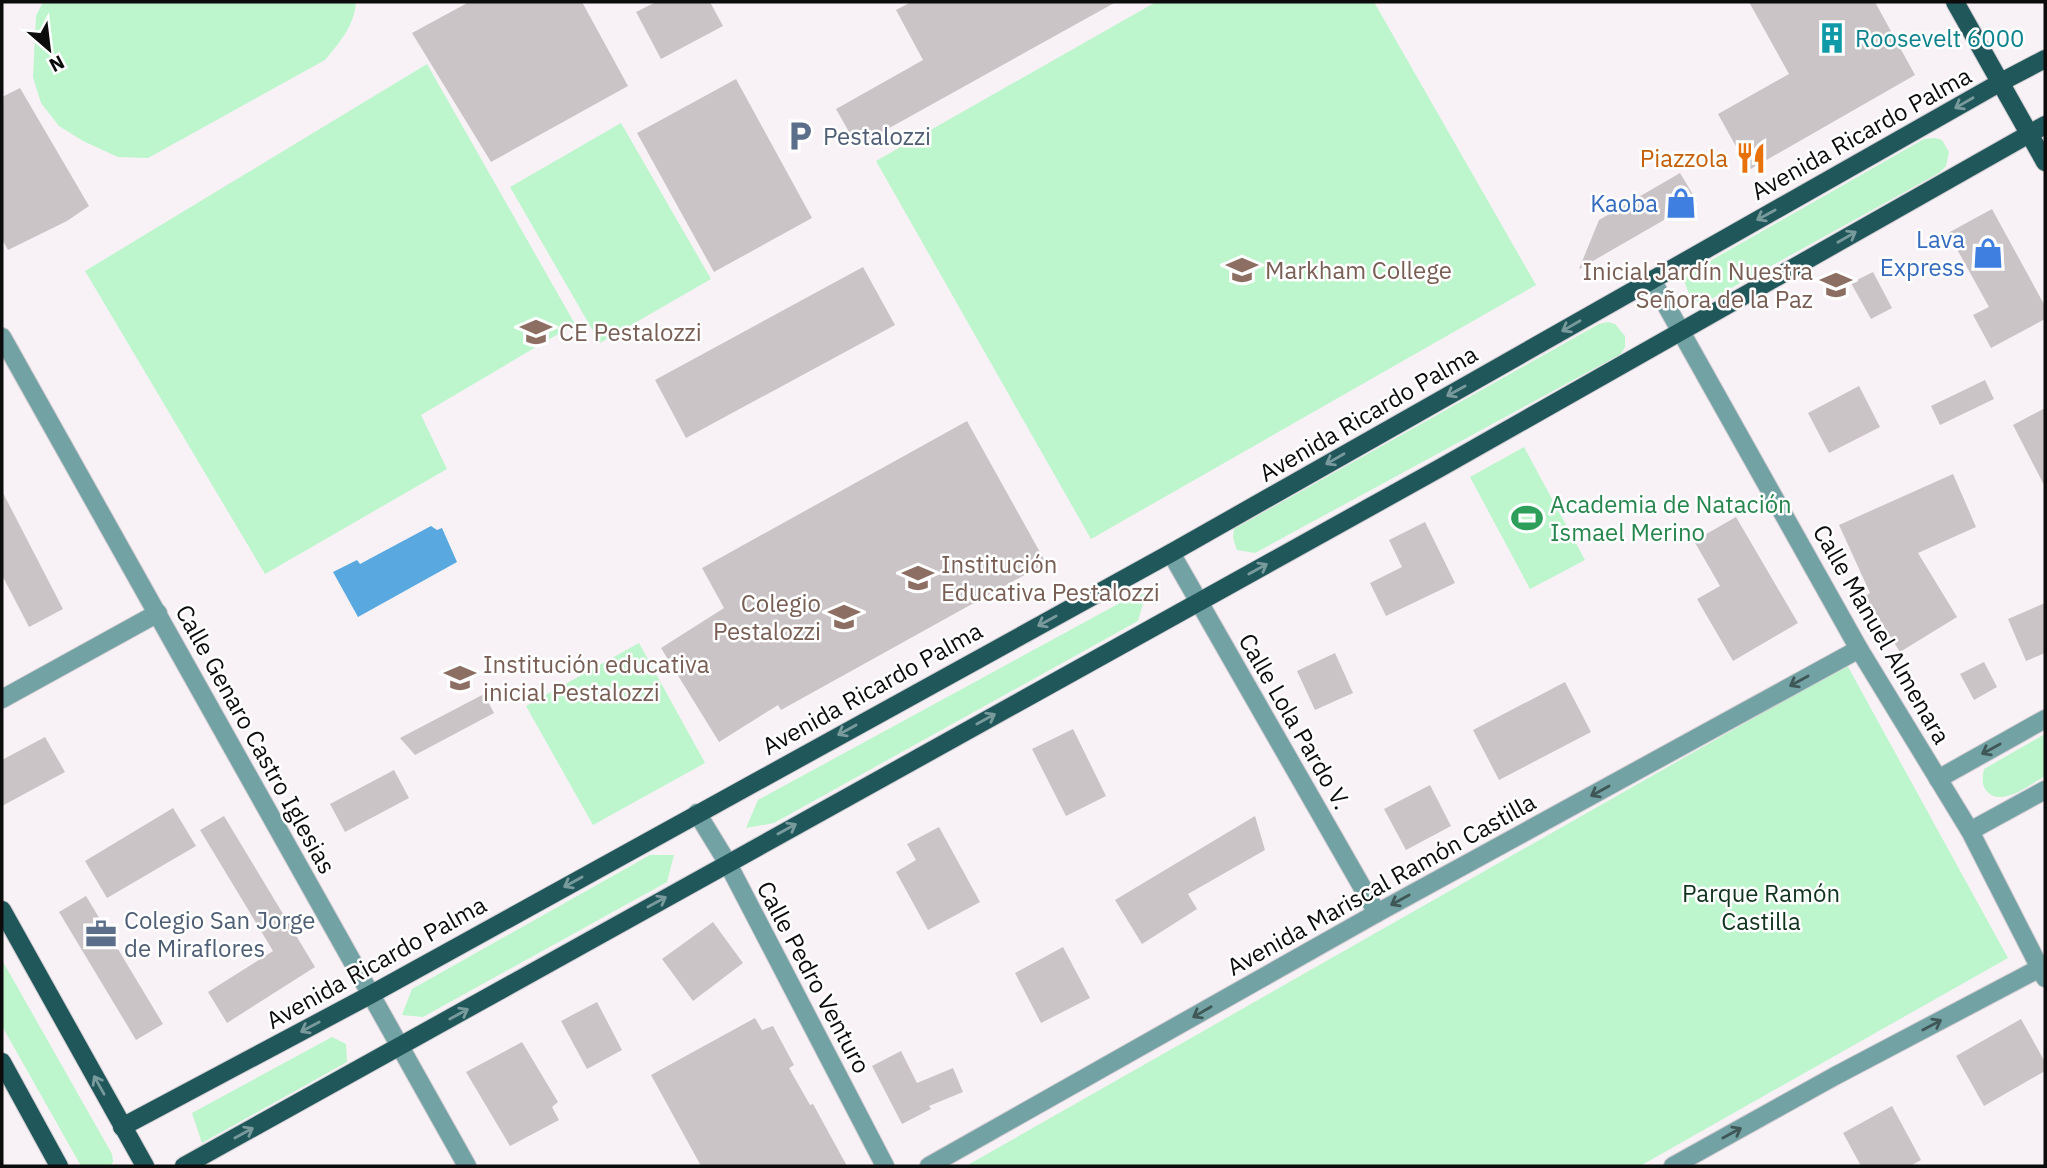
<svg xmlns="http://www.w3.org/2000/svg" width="2047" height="1168" font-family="'IBM Plex Sans',sans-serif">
<rect width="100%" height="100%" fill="#f8f2f7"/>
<g fill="#bdf5cc">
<path d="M43,2H356C354,26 340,42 325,60L148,158L118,157L83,141L59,126L41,103L33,77L36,16Z"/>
<polygon points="1156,2 1374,2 1536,285 1091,539 876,161"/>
<polygon points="427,64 575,324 421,415 447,469 265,574 85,271"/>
<polygon points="621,123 711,279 600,343 510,187"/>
<polygon points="1935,138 1942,140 1949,152 1946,166 1939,173 1708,301 1698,302 1690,296 1684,281 1689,273 1924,139"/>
<polygon points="1608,322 1615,324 1625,336 1625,347 1621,354 1255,553 1237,550 1233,538 1234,529 1599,324"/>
<polygon points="1524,447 1585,560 1530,589 1470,477"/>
<polygon points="1146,593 1138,621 774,823 746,828 758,800 1129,598"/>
<polygon points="639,643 705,763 593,825 526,706"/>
<polygon points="1847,665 2008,958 1640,1166 966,1166"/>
<path d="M2045,734V776C2031,784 2005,805 1990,794C1981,787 1982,779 1984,769Z"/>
<polygon points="650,855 674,855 667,882 423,1017 402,1015 412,989"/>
<polygon points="2,960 112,1154 113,1162 110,1166 81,1166 2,1026"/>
<polygon points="332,1037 346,1044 347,1062 202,1143 192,1113"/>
</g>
<polygon fill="#59a9e0" points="431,526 437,530 442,528 457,562 358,617 333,572 357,560 360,564"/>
<g fill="#cbc4c7">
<polygon points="469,2 582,2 628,86 491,162 412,33"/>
<polygon points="656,2 710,2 723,26 661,59 636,12"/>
<polygon points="911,2 1116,2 857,146 836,109 923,60 896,10"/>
<polygon points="1749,2 1875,2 1915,75 1749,170 1718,114 1789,74"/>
<polygon points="736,79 812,218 714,272 637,133"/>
<polygon points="20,88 89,206 67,221 8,250 2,239 2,97"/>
<polygon points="1680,173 1697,201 1579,269 1599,220"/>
<polygon points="1992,209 2045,306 2045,319 1991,348 1973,315 1989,307 1948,233"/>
<polygon points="863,267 895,325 686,438 655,380"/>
<polygon points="1873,272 1892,308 1871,319 1851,283"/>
<polygon points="1985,380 1994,399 1940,425 1931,406"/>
<polygon points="1859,386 1880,427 1829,453 1808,413"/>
<polygon points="2045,408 2045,487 2013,425"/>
<polygon points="967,421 1046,563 781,710 778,705 719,742 661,648 724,608 702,568"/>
<polygon points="1953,474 1976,527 1918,553 1957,617 1900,652 1865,596 1870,593 1839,525"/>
<polygon points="2,491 63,609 29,627 2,575"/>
<polygon points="1736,517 1798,623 1733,661 1697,599 1720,586 1694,541"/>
<polygon points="1425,522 1455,583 1386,616 1370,583 1402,567 1389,540"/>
<polygon points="2045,603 2045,653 2026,661 2008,619"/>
<polygon points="1335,653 1353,693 1315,710 1297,671"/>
<polygon points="1984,662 1997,687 1974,700 1960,674"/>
<polygon points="1565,682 1591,732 1499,780 1473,730"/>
<polygon points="484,694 494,713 415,755 400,738"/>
<polygon points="1073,729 1106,796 1066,816 1032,749"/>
<polygon points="45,737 65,772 2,806 2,760"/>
<polygon points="394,770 409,798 345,832 330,804"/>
<polygon points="1430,785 1451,826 1406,850 1384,809"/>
<polygon points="173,808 196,846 107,898 85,861"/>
<polygon points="224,816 315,967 227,1023 208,992 273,951 200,830"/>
<polygon points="1255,816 1265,850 1188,894 1197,909 1142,944 1115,900"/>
<polygon points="939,827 980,902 928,930 896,872 916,860 907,844"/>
<polygon points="86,896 163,1024 136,1040 59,912"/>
<polygon points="713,922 743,963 693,1001 662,959"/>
<polygon points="1063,947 1090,998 1041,1023 1015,973"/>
<polygon points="597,1002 622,1050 587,1069 561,1021"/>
<polygon points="755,1018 762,1030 773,1026 794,1065 789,1068 810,1105 813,1104 847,1166 701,1166 651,1075"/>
<polygon points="2021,1019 2045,1062 2045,1071 1984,1106 1956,1056"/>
<polygon points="522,1042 558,1102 552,1107 559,1120 510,1146 466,1072"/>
<polygon points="901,1051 917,1083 953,1068 963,1092 929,1106 931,1109 902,1124 872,1066"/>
<polygon points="1892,1106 1921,1160 1910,1166 1861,1166 1843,1133"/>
</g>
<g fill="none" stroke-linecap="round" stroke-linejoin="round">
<defs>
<g id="minor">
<polyline points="1652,280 1859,649 1970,831 2045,978"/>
<polyline points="2,337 467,1166"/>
<polyline points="1171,553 1377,913"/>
<polyline points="2,699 158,613"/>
<polyline points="1938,779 2045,719"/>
<polyline points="697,813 727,862 885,1166"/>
<polyline points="1970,831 2045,790"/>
<polyline points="929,1166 1377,913 1859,649"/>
<polyline points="1673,1166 1835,1076 2040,968"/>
</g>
<g id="major">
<polyline points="1955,2 2045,162"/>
<polyline points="2,910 145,1166"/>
<polyline points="2,1062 59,1166"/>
<polyline points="122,1127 370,995 1171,553 2001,82 2045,59"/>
<polyline points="184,1166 1440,468 2045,125"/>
</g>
</defs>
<use href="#minor" stroke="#d2cdd2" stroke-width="20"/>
<use href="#major" stroke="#d2cdd2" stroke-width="20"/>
<use href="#minor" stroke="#72a2a4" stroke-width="18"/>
<use href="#major" stroke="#20575a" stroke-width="18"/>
</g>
<defs><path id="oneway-shaft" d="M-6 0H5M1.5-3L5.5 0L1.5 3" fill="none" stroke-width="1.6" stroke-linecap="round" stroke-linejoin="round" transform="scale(1.75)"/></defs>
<g stroke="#799a9c">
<use href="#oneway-shaft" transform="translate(1964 103) rotate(150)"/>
<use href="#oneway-shaft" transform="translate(1766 215) rotate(151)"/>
<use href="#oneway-shaft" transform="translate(1847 237) rotate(-30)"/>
<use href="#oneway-shaft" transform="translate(1571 326) rotate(150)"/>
<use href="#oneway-shaft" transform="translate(1456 391) rotate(151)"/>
<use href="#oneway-shaft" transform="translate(1335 459) rotate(150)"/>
<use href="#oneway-shaft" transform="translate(1258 569) rotate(-29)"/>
<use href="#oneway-shaft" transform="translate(1047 621) rotate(151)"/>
<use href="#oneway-shaft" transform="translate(986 719) rotate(-29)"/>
<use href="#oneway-shaft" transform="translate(847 730) rotate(151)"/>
<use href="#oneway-shaft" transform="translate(787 829) rotate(-29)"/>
<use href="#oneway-shaft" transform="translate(573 882) rotate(151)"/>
<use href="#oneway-shaft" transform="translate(657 902) rotate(-29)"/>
<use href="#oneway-shaft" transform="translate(459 1014) rotate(-29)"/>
<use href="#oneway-shaft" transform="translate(310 1027) rotate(152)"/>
<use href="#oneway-shaft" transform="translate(99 1085) rotate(-119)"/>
<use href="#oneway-shaft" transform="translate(244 1133) rotate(-29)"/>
</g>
<g stroke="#405758">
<use href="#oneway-shaft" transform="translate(1799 681) rotate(151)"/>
<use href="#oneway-shaft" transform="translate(1991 749) rotate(151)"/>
<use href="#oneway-shaft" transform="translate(1600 791) rotate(151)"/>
<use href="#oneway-shaft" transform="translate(1400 900) rotate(151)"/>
<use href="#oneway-shaft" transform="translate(1202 1012) rotate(150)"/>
<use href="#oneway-shaft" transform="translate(1932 1025) rotate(-28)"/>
<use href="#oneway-shaft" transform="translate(1732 1133) rotate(-29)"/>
</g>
<defs>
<symbol id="building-bare" viewBox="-9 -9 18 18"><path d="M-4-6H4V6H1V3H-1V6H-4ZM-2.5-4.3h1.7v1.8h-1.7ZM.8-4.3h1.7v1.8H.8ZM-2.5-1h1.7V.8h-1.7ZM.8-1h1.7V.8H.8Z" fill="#0f9aa8" stroke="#fff" stroke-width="2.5" paint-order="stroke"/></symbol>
<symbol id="parking-bare" viewBox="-9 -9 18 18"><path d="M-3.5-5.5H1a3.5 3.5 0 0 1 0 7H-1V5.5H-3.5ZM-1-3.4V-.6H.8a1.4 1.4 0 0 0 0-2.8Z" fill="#5c6f8a" stroke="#fff" stroke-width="2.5" paint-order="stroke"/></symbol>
<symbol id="restaurant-bare" viewBox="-9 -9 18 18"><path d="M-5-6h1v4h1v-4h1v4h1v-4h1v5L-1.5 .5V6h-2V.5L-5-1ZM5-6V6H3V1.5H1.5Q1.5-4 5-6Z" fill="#e8710a" stroke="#fff" stroke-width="2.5" paint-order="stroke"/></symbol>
<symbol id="shop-bare" viewBox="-9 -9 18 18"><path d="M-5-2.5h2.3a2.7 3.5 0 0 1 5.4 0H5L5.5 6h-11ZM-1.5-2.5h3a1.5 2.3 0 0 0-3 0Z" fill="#3f7fe0" stroke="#fff" stroke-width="2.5" paint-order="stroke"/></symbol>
<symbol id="university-bare" viewBox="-9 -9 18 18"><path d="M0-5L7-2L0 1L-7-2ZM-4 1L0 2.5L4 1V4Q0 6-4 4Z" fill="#8d6e63" stroke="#fff" stroke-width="2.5" paint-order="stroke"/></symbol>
<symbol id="school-bare" viewBox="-9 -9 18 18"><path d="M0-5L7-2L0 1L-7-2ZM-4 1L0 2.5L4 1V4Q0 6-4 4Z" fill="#8d6e63" stroke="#fff" stroke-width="2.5" paint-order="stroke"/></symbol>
<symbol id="stadium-bare" viewBox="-9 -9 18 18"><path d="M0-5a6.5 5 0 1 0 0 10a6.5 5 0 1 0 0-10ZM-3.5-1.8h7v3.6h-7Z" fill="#2e9e5b" stroke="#fff" stroke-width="2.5" paint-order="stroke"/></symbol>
<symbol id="office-bare" viewBox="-9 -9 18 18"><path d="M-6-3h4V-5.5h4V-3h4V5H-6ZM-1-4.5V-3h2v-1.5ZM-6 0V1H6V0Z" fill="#5c6f8a" stroke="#fff" stroke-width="2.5" paint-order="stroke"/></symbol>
</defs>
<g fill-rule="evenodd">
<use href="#building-bare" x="1810" y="16" width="44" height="44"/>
<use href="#parking-bare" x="778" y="114" width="44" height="44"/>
<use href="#restaurant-bare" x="1729" y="136" width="44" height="44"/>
<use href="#shop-bare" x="1659" y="181" width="44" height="44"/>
<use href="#shop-bare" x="1966" y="231" width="44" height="44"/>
<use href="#university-bare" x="1220" y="248" width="44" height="44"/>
<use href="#school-bare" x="1814" y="263" width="44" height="44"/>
<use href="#university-bare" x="514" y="310" width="44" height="44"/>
<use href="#stadium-bare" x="1505" y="496" width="44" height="44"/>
<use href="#school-bare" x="896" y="556" width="44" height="44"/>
<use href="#school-bare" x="822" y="595" width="44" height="44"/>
<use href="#school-bare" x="438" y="656" width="44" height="44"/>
<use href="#office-bare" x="79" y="912" width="44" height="44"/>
</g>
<g text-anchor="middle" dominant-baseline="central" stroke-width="5" stroke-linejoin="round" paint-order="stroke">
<g font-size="24" fill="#0d838f" stroke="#fff" text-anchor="start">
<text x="1855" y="38">Roosevelt 6000</text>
</g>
<g font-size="24" fill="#0d0c0d" stroke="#fff">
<text transform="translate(1861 133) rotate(-29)">Avenida Ricardo Palma</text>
<text transform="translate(1368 413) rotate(-30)">Avenida Ricardo Palma</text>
<text transform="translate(1882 634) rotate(60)">Calle Manuel Almenara</text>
<text transform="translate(872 688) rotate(-29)">Avenida Ricardo Palma</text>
<text transform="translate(1295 721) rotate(60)">Calle Lola Pardo V.</text>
<text transform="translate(256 739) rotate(61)">Calle Genaro Castro Iglesias</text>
<text transform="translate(1381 884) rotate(-29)">Avenida Mariscal Ramón Castilla</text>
<text transform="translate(376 962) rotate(-29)">Avenida Ricardo Palma</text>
<text transform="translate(814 977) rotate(62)">Calle Pedro Venturo</text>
</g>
<g font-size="24" fill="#4e5e75" stroke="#fff" text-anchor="start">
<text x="823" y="136">Pestalozzi</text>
<text x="124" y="920">Colegio San Jorge<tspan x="124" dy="28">de Miraflores</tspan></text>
</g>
<g font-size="24" fill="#c56008" stroke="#fff" text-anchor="end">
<text x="1728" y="158">Piazzola</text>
</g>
<g font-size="24" fill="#366cbe" stroke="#fff" text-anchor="end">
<text x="1658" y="203">Kaoba</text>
<text x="1965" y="239">Lava<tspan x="1965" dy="28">Express</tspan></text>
</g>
<g font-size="24" fill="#785e54" stroke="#fff" text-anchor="start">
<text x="1265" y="270">Markham College</text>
<text x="1813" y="271" text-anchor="end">Inicial Jardín Nuestra<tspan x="1813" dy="28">Señora de la Paz</tspan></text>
<text x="559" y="332">CE Pestalozzi</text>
<text x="941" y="564">Institución<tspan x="941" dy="28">Educativa Pestalozzi</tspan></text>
<text x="821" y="603" text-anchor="end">Colegio<tspan x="821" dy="28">Pestalozzi</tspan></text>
<text x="483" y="664">Institución educativa<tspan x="483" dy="28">inicial Pestalozzi</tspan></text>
</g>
<g font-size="24" fill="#27864d" stroke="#fff" text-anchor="start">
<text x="1550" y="504">Academia de Natación<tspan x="1550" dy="28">Ismael Merino</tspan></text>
</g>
<g font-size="24" fill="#10331d" stroke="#fff">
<text x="1761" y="893">Parque Ramón<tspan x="1761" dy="28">Castilla</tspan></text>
</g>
</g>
<rect width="2047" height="1168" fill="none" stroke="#0d0c0d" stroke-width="7"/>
<g transform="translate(49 49) rotate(152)" stroke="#ffffff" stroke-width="5" paint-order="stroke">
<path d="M0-5L12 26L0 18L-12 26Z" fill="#0d0c0d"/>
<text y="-10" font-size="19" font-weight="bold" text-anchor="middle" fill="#0d0c0d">N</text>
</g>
</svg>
